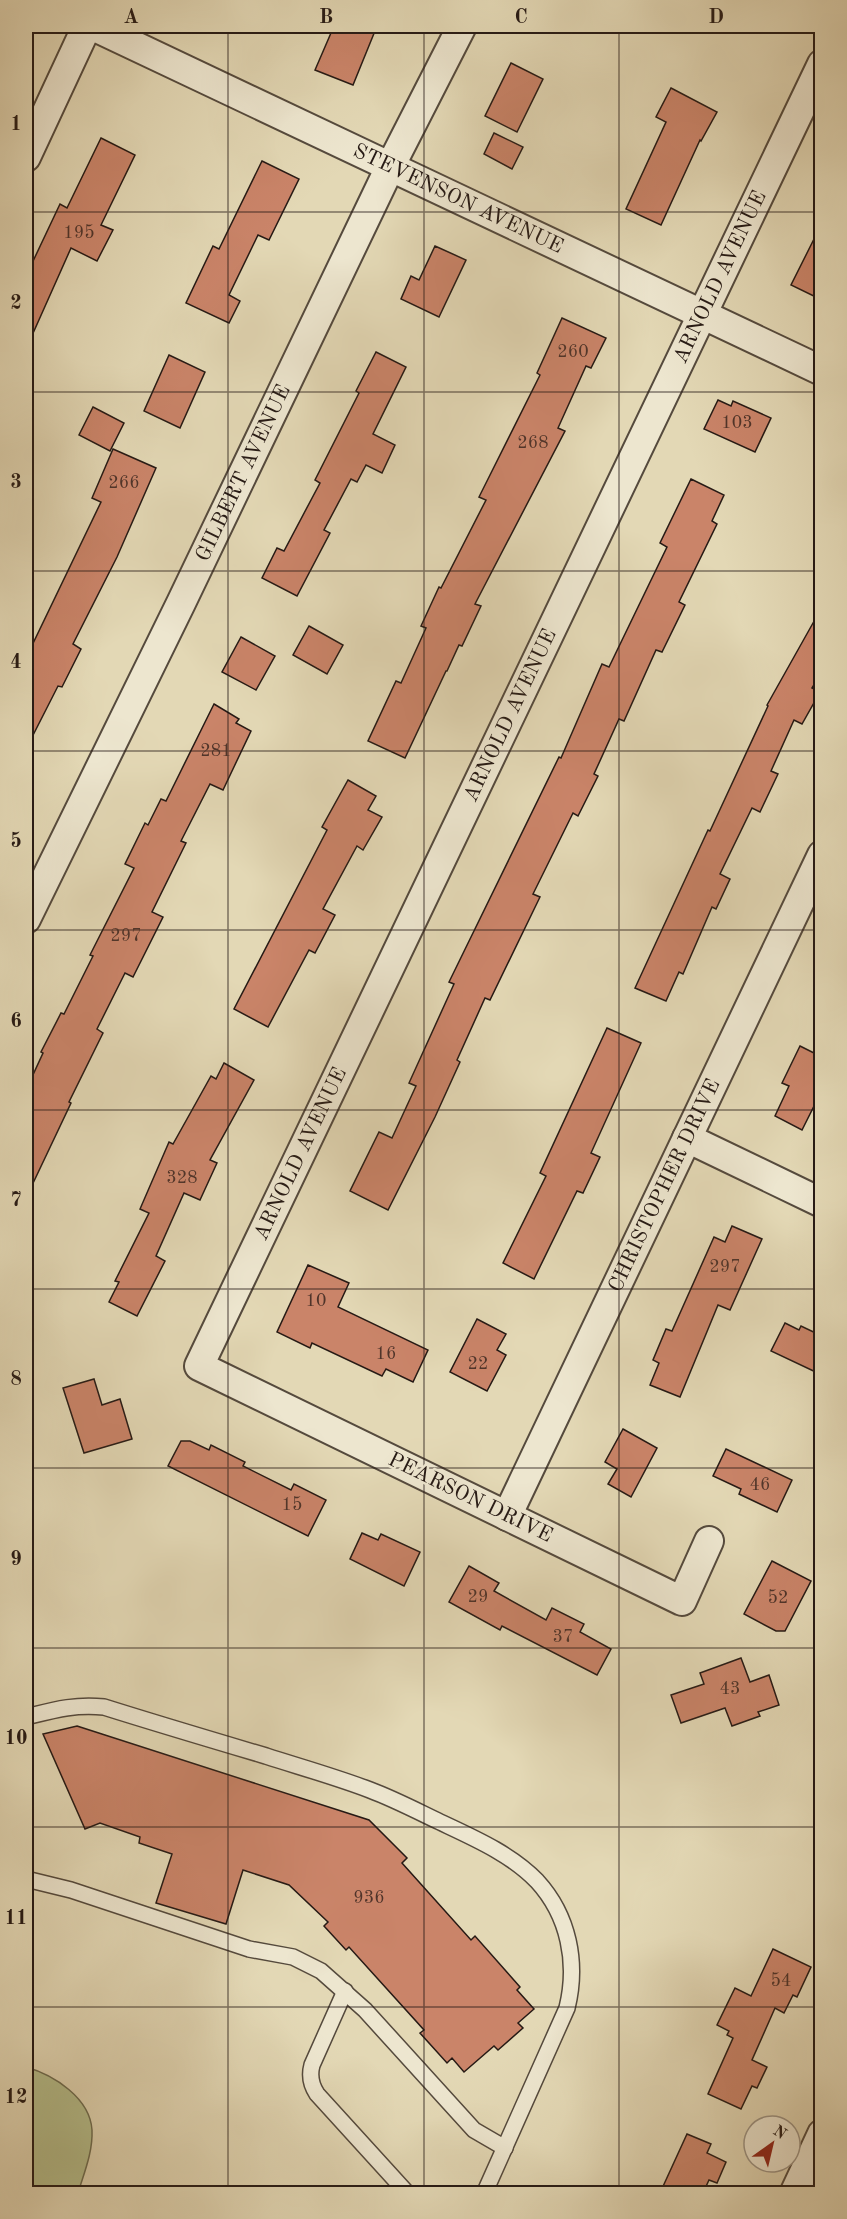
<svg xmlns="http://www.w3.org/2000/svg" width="847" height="2219" font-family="'Old Standard TT',serif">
<rect width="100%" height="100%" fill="#e3d8b5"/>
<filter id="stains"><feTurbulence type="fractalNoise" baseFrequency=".00333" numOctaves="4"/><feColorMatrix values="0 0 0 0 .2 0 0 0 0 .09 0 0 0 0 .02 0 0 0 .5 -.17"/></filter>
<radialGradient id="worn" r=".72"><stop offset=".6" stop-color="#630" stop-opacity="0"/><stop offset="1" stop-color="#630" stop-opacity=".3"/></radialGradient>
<path fill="#b5be8c" stroke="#6e6c50" stroke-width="1.5" d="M26,2067C54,2075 90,2098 92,2130C93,2152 84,2173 78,2193H26Z"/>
<g fill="#ca8469" stroke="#261a15" stroke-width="1.5">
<polygon points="334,26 377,26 353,85 315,70"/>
<polygon points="511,63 543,79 517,132 485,116"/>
<polygon points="671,88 717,112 701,141 700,140 661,225 626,209 666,122 656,117"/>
<polygon points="494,133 523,147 512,169 484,154"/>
<polygon points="101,138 135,155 101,225 113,230 97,261 71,248 26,349 26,276 60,204 67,208"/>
<polygon points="262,161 299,179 269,240 258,235 229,295 240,301 229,323 186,303 213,246 219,249"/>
<polygon points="822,223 822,300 791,285"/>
<polygon points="435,246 466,260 439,317 401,299 411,276 419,280"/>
<polygon points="562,318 606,338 591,368 586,366 558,428 565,431 475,604 481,606 462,646 459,645 447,671 446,671 405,758 368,741 396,681 401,683 426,628 421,626 439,587 441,588 486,500 479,497 540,375 537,373"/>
<polygon points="376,352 406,367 373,434 395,445 382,473 366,465 357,482 351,479 324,530 330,533 297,596 262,578 277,548 284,551 320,483 315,480 359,393 356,391"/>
<polygon points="169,355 205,372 180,428 144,411"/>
<polygon points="718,400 731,406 733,401 771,418 755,452 704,429"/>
<polygon points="93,407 124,423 110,451 79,435"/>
<polygon points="113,449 156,468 117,557 73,644 81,649 62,687 58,686 26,749 26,658 101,502 92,498"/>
<polygon points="691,479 724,495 712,521 717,524 679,602 685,605 662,652 656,650 624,721 619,719 594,774 598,776 578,816 573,813 533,894 540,897 490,1000 485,998 457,1060 460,1062 435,1117 388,1210 350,1191 379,1132 392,1138 416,1086 409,1083 454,984 449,982 559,757 561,758 602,664 609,667 667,547 660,543"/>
<polygon points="822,607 822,672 812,688 820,692 802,724 794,720 771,771 778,774 760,812 752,808 720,874 730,879 716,909 712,907 683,974 679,972 666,1001 635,988 708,830 710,831 768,706 767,705"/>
<polygon points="309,626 343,645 327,674 293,655"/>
<polygon points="241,637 275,656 256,690 222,672"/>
<polygon points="214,704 239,719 236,723 251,731 223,790 210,784 181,841 186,843 152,912 163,917 133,977 125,973 97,1029 103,1033 69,1102 71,1103 26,1198 26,1090 43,1053 41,1052 61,1013 64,1014 93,956 90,955 134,868 125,864 145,823 148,825 161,799 166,801"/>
<polygon points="348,780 376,796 368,810 382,817 363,850 357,846 323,909 335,915 315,953 309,950 268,1027 234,1009 327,830 322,827"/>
<polygon points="607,1028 641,1043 591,1153 600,1157 583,1193 577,1191 534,1279 503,1263 546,1176 540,1173"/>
<polygon points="800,1046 822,1057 822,1090 802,1130 775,1116 789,1086 782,1083"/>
<polygon points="224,1063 254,1080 210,1160 217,1163 200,1200 184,1193 156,1256 165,1261 137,1316 109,1302 119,1282 115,1281 149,1213 140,1209 169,1142 173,1144 211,1076 216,1079"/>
<polygon points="732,1226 762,1239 730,1310 718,1305 680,1397 650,1385 659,1363 653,1360 666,1329 672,1331 714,1237 725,1242"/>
<polygon points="308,1265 349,1283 338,1307 428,1350 413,1382 386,1369 382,1376 312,1343 310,1348 277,1332"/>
<polygon points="477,1319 506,1334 497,1350 506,1355 487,1391 450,1372"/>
<polygon points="785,1323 799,1330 801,1326 822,1336 822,1375 771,1351"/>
<polygon points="94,1379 102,1405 120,1399 132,1439 84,1453 63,1388"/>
<polygon points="623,1429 657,1448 631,1497 608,1484 617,1469 605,1462"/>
<polygon points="181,1441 190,1441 209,1450 211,1445 245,1462 243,1466 291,1490 294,1484 326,1500 308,1536 168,1466"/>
<polygon points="726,1449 792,1480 777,1512 739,1494 741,1489 713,1476"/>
<polygon points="362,1533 378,1540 381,1534 420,1552 404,1586 350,1559"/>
<polygon points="772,1561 811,1581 785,1631 776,1631 744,1614"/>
<polygon points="469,1566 499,1583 494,1591 546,1620 552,1608 584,1624 580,1632 611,1649 597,1675 502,1626 500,1630 449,1602"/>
<polygon points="741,1658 750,1682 769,1675 779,1705 758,1712 760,1716 732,1726 725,1708 681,1723 671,1695 704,1684 700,1673"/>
<polygon points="77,1726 369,1820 407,1858 402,1863 471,1940 475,1936 520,1987 517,1990 534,2009 518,2023 523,2028 498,2050 494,2046 464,2072 452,2058 447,2063 420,2033 424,2030 349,1947 346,1950 324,1926 328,1922 289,1885 243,1870 226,1924 156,1903 172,1854 139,1843 140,1837 100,1823 85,1829 43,1734"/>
<polygon points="773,1949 811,1967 797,1997 793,1995 784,2013 775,2008 752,2060 767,2067 757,2088 752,2086 741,2109 708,2094 733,2038 727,2035 729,2031 717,2025 735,1988 751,1996"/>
<polygon points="687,2134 711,2144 707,2153 726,2162 717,2183 709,2180 703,2193 660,2193"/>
</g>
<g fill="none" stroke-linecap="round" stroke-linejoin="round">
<defs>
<g id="service">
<path d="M26,1717C54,1710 74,1704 104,1707C158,1724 212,1740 266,1756C300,1767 336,1777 370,1790C394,1799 417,1811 440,1822C474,1838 511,1854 537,1881C569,1916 578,1963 567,2008L484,2194"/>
<polyline points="26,1879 71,1890 249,1949 293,1957 321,1971 365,2010 474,2130 505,2148"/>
<path d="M345,1991L312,2065C309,2076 311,2085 317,2094L408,2194"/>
</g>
<g id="minor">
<path id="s1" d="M93,26L822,371"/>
<polyline points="26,157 87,26"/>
<path id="s2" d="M26,919L181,603L391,165L462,26"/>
<polyline points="687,1138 822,1203"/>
<path id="s3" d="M507,1516L822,855"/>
<path id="s4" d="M709,1541L682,1601L199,1366L822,64"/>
<polyline points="794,2194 822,2134"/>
</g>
</defs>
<use href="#service" stroke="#554a3d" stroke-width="18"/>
<use href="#minor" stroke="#554a3d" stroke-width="32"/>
<use href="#service" stroke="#ede6cf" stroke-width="15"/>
<use href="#minor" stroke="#ede6cf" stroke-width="28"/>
</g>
<path fill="none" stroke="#261a15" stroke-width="1.5" stroke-opacity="0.55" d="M228,26V2194M424,26V2194M619,26V2194M26,212H822M26,392H822M26,571H822M26,751H822M26,930H822M26,1110H822M26,1289H822M26,1468H822M26,1648H822M26,1827H822M26,2007H822"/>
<g text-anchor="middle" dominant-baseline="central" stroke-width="5" stroke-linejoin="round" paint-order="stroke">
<g font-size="18" fill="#4f342a">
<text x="79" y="233">195</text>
<text x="573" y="352">260</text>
<text x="737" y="423">103</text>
<text x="533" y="443">268</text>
<text x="124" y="483">266</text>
<text x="216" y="751">281</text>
<text x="126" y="936">297</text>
<text x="182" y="1178">328</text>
<text x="725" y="1267">297</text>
<text x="316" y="1301">10</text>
<text x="386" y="1354">16</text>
<text x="478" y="1364">22</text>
<text x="760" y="1485">46</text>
<text x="292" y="1505">15</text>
<text x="478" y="1597">29</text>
<text x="778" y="1598">52</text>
<text x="563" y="1637">37</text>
<text x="730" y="1689">43</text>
<text x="369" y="1898">936</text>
<text x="781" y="1981">54</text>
</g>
<g font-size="21" fill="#261a15" stroke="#ede6cf">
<text stroke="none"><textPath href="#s1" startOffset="404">STEVENSON AVENUE</textPath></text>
<text stroke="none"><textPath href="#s4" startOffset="1810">ARNOLD AVENUE</textPath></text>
<text stroke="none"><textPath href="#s2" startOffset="496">GILBERT AVENUE</textPath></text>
<text stroke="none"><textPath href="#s4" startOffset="1324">ARNOLD AVENUE</textPath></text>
<text stroke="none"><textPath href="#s4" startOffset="838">ARNOLD AVENUE</textPath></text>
<text stroke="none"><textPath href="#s3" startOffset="366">CHRISTOPHER DRIVE</textPath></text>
<text transform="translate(470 1498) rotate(26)">PEARSON DRIVE</text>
</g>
</g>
<rect width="847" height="2219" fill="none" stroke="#e3d8b5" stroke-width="66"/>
<g transform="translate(772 2144) rotate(34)"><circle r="28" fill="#ede6cf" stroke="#9d9485" stroke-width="1.5"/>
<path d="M0-4.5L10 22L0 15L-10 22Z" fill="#8f2418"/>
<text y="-9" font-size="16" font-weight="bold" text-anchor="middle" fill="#261a15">N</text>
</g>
<rect x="33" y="33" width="781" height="2153" fill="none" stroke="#261a15" stroke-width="2"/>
<g font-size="20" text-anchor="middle" font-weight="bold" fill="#261a15">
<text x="131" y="23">A</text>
<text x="326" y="23">B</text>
<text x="521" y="23">C</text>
<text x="716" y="23">D</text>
<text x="16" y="130">1</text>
<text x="16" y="309">2</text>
<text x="16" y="488">3</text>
<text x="16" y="668">4</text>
<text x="16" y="847">5</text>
<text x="16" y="1027">6</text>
<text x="16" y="1206">7</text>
<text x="16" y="1385">8</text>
<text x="16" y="1565">9</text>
<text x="16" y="1744">10</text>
<text x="16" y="1924">11</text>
<text x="16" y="2103">12</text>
</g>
<rect width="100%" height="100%" filter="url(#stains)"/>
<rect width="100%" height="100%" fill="url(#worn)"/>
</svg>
